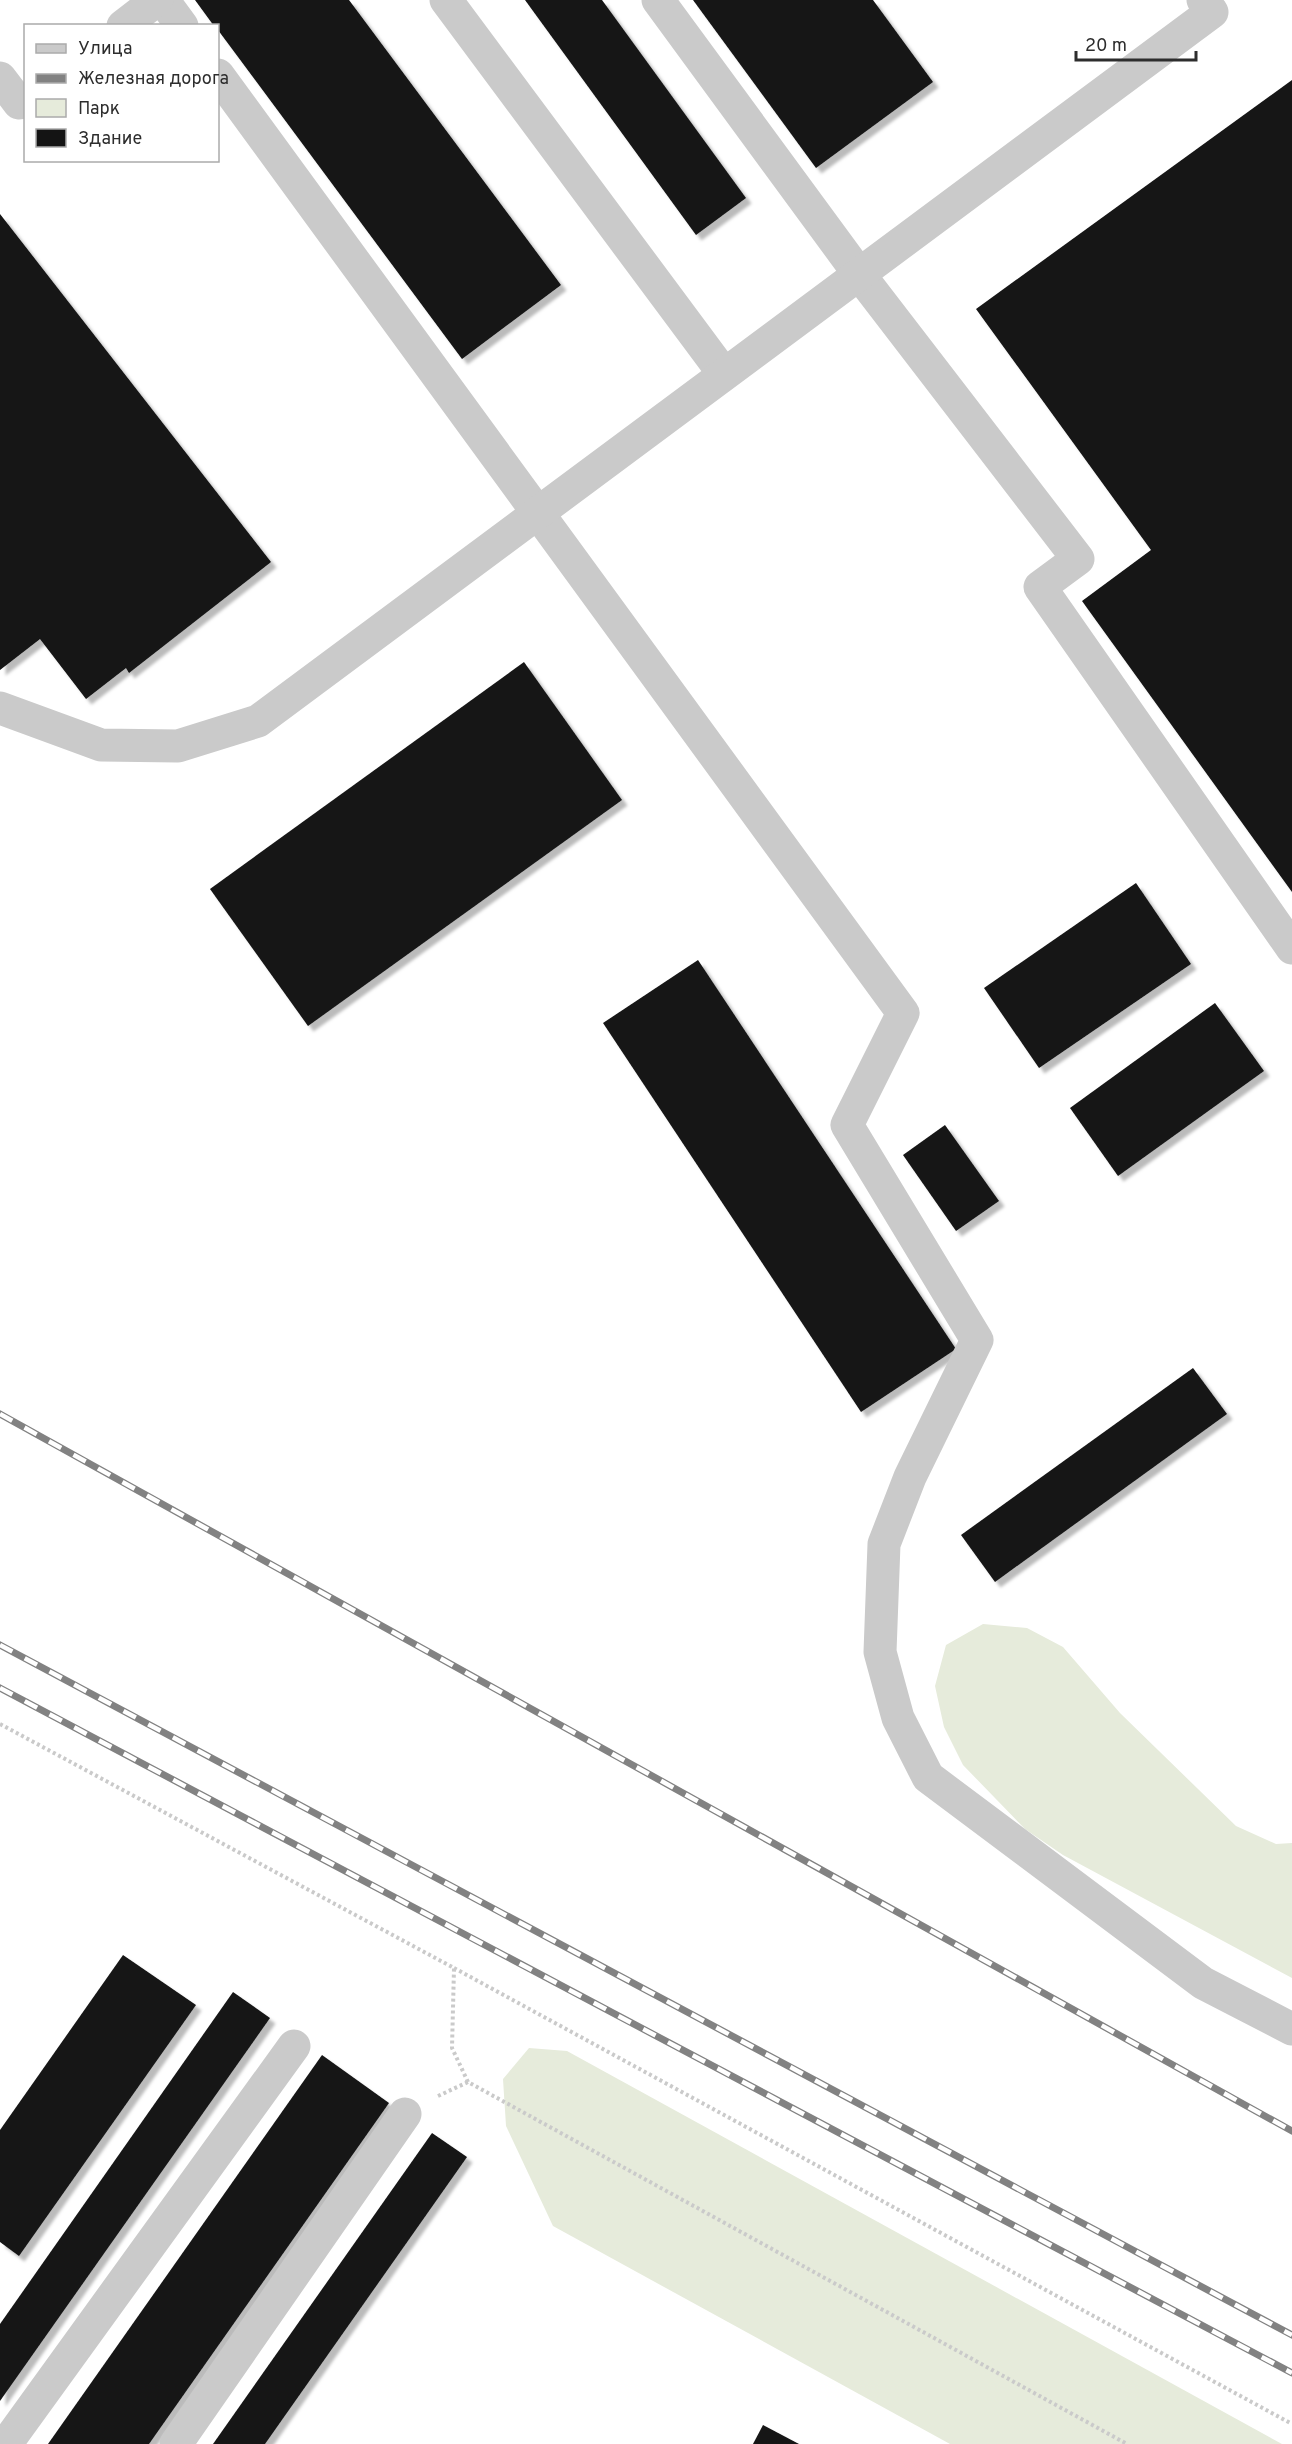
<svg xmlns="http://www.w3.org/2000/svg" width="1292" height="2444" font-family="Overpass,sans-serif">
<defs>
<filter id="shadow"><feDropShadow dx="5.5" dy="5.5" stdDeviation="1.5" flood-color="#0004"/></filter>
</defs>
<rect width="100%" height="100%" fill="#fff"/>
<g fill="#e6ebdb">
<polygon points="983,1624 1027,1628 1063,1647 1120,1713 1236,1826 1276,1844 1292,1843 1292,1978 1063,1855 1025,1829 963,1765 944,1727 935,1686 946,1645"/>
<polygon points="529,2048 567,2051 1282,2444 950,2444 553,2226 506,2126 503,2079"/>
</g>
<g fill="#141414" filter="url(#shadow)">
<polygon points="195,0 349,0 561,285 462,359 218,30 218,26 214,26"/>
<polygon points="525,0 602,0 746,198 696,235"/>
<polygon points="693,0 873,0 933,82 816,168"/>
<polygon points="1292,80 1292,892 1082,601 1151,550 976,309"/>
<polygon points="0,214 271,562 129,673 126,668 86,699 40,639 0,670"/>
<polygon points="524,662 622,800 308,1026 210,889"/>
<polygon points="1136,883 1191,964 1039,1068 984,988"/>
<polygon points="698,960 956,1349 861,1412 603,1023"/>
<polygon points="1215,1003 1264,1071 1118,1176 1070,1108"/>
<polygon points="945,1125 999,1201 956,1231 903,1155"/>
<polygon points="1193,1368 1227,1414 995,1582 961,1535"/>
<polygon points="123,1955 196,2005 19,2256 0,2242 0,2130"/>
<polygon points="233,1992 270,2018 0,2401 0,2324"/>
<polygon points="322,2055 389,2103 149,2444 48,2444"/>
<polygon points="432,2133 467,2157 265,2444 213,2444"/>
<polygon points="763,2425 799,2444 753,2444"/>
</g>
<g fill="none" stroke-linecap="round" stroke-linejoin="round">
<g stroke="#cacaca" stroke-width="4" stroke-dasharray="3 3" stroke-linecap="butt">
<polyline points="0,1724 454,1968 452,2048 468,2082"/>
<polyline points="454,1968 1292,2424"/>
<polyline points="438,2096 468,2082 1127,2444"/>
</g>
<g stroke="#cacaca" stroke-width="33">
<polyline points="163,0 182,26"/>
<polyline points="446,0 724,374"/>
<polyline points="658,0 859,274 1078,559 1040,587 1292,948"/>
<polyline points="123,26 157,0"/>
<polyline points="218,75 903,1013 847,1125 977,1340 910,1477 884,1544 880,1652 898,1718 928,1777 1203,1983 1292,2029"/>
<polyline points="0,78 19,103 26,98"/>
<polyline points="0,708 101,745 178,746 258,721 1212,12 1203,0"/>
<polyline points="6,2444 294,2046"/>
<polyline points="176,2444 405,2114"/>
</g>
<defs>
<g id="rail">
<polyline points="0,1414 1292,2131"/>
<polyline points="0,1645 1292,2335"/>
<polyline points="0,1688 1292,2373"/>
</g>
</defs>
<use href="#rail" stroke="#828282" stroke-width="7"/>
<use href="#rail" stroke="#fff" stroke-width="4.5" stroke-dasharray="14" stroke-linecap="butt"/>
</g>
<rect x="24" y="24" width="195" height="138" fill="#ffffff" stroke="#ababab" stroke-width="1.5"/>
<rect x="36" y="44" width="30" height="9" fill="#cacaca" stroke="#ababab" stroke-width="1.5"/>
<text x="78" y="54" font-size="18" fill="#2d2d2d">Улица</text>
<rect x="36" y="74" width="30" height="9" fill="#828282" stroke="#ababab" stroke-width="1.5"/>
<text x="78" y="84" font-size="18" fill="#2d2d2d">Железная дорога</text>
<rect x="36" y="99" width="30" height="18" fill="#e6ebdb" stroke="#ababab" stroke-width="1.5"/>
<text x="78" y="114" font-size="18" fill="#2d2d2d">Парк</text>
<rect x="36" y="129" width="30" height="18" fill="#141414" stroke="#ababab" stroke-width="1.5"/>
<text x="78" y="144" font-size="18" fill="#2d2d2d">Здание</text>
<path d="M1076 51v9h120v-9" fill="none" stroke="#2d2d2d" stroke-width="3"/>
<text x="1085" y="51" font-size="18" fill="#2d2d2d" stroke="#ffffff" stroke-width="4.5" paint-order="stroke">20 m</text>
</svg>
